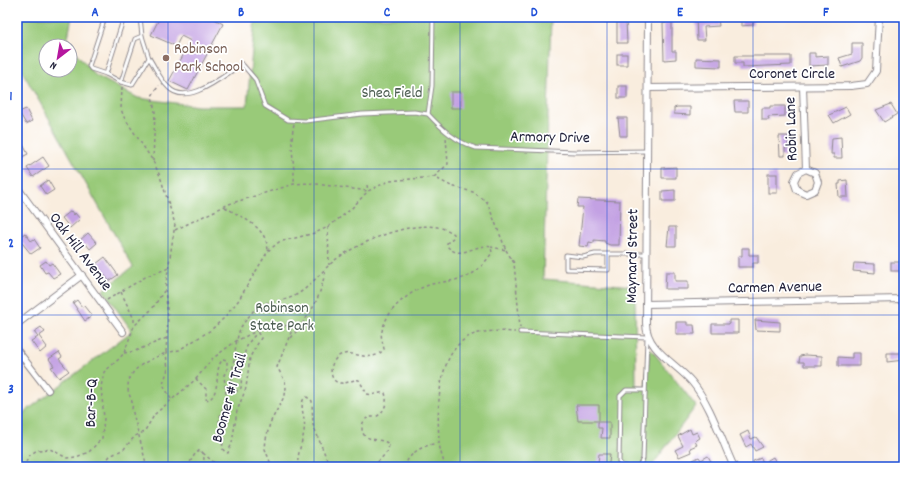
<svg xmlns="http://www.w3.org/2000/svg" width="921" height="484" font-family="Dekko,sans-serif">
<rect width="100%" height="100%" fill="#fff"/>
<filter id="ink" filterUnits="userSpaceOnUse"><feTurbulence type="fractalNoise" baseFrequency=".025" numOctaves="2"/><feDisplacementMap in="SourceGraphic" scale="8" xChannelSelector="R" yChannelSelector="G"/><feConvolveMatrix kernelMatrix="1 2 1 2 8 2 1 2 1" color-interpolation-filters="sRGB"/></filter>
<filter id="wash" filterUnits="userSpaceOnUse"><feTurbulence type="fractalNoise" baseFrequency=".012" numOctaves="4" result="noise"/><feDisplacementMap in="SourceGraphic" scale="16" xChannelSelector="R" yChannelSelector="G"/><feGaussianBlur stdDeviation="0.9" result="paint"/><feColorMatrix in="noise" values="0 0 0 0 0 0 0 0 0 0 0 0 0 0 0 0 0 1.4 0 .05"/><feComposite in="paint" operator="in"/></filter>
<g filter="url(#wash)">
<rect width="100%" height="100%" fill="#f9edde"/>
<path fill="#99ca79" stroke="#5e765a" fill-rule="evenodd" d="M17,17H72L67,42L95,75L138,98L198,106H247L255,17H551L543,279L635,286L636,385L645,389L650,348L696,406L651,467H17V418L132,331L103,290L133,267L17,62ZM46,46H70V70H46Z"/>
<g id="blocks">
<g fill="#c3a1e3">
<polygon points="160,17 211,17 223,24 188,90 169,81 191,41 181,36 176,46 151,35"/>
<polygon points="666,17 672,17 672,51 676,51 676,59 664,60 663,23 666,23"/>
<polygon points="696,17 718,18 719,26 704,27 705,40 697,40"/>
<polygon points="753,17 753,25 741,26 741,18"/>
<polygon points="617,20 626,20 627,43 617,43"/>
<polygon points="852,43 862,43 862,58 860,61 842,67 839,58 852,54"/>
<polygon points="809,53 815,53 815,57 828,56 828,65 809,66"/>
<rect x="617" y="54" width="10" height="11"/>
<polygon points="735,56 791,56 791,65 743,67 743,63 735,63"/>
<polygon points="696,58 721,59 721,67 696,66"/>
<rect x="618" y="86" width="9" height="12"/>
<rect x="451" y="92" width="10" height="16"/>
<polygon points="734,101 748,101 748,112 735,112"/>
<polygon points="891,104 897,114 884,122 876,110"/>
<polygon points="770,106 785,106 785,116 768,117 769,120 762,120 762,108 770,108"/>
<polygon points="677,107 690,107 690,115 674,114 674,108"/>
<polygon points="846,107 850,114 834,123 829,115"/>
<polygon points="26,109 32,121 26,124 19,112"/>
<polygon points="618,118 627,118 627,136 620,136"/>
<polygon points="17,133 28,154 20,158 17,153"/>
<polygon points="779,136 788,136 788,148 785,148 785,156 780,156"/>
<polygon points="841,137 842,158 834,158 834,154 831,154 832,138"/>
<polygon points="43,157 49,166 33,177 27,168"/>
<polygon points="676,167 676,178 662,178 662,168"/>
<rect x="768" y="174" width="9" height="19"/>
<polygon points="48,180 54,190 46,195 40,186"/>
<polygon points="847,180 848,197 839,197 838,184 840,184 840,181"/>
<polygon points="675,190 675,201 662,201 662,191"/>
<polygon points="578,199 620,201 619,245 610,245 605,243 605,241 594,240 594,243 589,242 588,247 579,246 583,207 577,207"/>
<polygon points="71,211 74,215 75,213 80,219 70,228 62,218"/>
<polygon points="669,227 676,227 676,246 667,246"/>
<polygon points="25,233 31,241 34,239 40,248 31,254 18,238"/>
<polygon points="88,233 97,243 90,249 86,244 84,246 79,241"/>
<polygon points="742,248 749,248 749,255 758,255 758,263 753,263 753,267 738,267 738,256 742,256"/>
<polygon points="105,257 118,275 109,281 96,264"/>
<polygon points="46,261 49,265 52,263 60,274 53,278 48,272 45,273 40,265"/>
<rect x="891" y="262" width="13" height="9"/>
<polygon points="854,263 875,264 875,273 853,271"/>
<polygon points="666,272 675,272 675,281 688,281 688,289 665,289"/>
<polygon points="77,300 82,307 84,306 92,316 85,321 73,303"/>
<polygon points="729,320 738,320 738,333 712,333 712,324 729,324"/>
<polygon points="755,320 780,322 780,331 756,330"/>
<polygon points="676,322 687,322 687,325 694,325 695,334 676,334"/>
<polygon points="41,327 45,332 39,336 47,347 40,353 31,341 38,337 34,332"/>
<polygon points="59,352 62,357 59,359 69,371 59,378 51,367 54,366 49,359"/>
<polygon points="852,353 860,353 860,366 838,366 838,357 852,358"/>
<polygon points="887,353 904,353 904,360 887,362"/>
<polygon points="805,355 822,356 822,366 804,366 804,362 799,362 800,356"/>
<polygon points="576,405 599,405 599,421 578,421"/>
<polygon points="598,422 610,422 610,438 601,438 602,428 598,428"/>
<polygon points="690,429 692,434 697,432 700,438 695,441 697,445 690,448 691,452 679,457 675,450 683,446 678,436"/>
<polygon points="748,431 751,439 756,437 763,447 755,451 751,444 746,447 740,435"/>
<polygon points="599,454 610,454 609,463 598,463"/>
<polygon points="708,456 714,467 696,467 693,460 699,457 701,460"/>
<polygon points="773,457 777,464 772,467 755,467 753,461 761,458 763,463"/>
</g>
</g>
</g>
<g filter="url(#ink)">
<use href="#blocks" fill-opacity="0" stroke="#8e888c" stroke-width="1"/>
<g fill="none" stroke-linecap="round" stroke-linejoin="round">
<defs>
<g id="lane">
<polyline points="105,17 89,66 91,69 106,74"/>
<polyline points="124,17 106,74 121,82 132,85 149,58 142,36 140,17"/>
<path d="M149,58C155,67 160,79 168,87C187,108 224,75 242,64L255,79L265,106L288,120L305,121L362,114L414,112L428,114C442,129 456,142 476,148L575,152L647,151"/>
<polyline points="121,82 135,39 142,36"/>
<polyline points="428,114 432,86 433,17"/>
<polyline points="608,254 608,270 566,269 566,255 583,257 595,254 646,254"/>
<polyline points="520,332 647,337 643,459 639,466 636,467"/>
<polyline points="627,467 623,466 619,462 620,396 626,390 644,390"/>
</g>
<g id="street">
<polyline points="139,17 146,17"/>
<path d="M648,17L646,323C646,350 676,363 692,382C711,405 721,439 734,467"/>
<polyline points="803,87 806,169 798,173 794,181 797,190 806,194 815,190 818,182 815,173 806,169"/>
<polyline points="648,88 851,86 867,84 876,71 879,17"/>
<polyline points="17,187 123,332"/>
<polyline points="646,304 904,299"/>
<polyline points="17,324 82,275"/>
<polyline points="17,350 48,390"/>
</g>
</defs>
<use href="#lane" stroke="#8e888c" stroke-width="5"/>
<use href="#street" stroke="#8e888c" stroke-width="8"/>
<g stroke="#8e888c" stroke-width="1.5" stroke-dasharray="3 3" stroke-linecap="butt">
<path d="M122,87L121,109L124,117L153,161L160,176L175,224L165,290L168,317L166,353C151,359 127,368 128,388C128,396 134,400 132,409L147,467"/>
<path d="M294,124C289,146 295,162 294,183"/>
<polyline points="153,161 155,112 152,96 159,85"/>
<polyline points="434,177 448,164 446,137"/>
<polyline points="367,185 368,191"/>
<path d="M225,207C244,219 267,227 268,251"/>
<polyline points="328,227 329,265"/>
<polyline points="175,230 229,204 294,184 309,183 368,191"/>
<polyline points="506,250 514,263 520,327"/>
<polyline points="121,292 134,319 134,325"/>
<polyline points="107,300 147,276 169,268"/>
<path d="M291,338C310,314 319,303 325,272"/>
<polyline points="124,353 135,351 167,338"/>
<polyline points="196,379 212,359 236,341 271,324 290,326 292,330 277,367 285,381 286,388 285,395 270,423 266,439 265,449 272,467"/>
<polyline points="171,399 163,384 168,369 166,353 179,350 211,330 223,319 238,301 268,251 279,242 315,233 328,227 350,210 368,191 389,181 434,177 451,186 473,192 487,202 506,250 491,247"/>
<polyline points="203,453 219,467"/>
<polyline points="23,467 30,455 37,450 50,449 67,458 76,457 89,452 102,438 104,418 101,387 104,372 119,359 124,353 134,326 152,309 164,291"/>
<path d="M100,467L110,456L124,449L135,436L144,432L155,414L196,379L206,389V399L209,400C222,389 213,370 223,359L227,360V370L224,375L226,395L219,421L221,431L224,438L222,448L225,452L228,453L232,443L237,411L246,388L250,357L261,338L258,333C241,344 242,370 241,388L234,393C232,390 231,388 231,385C232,374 236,335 241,327C246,319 253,312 258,305C271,301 284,302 296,295C312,286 321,271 335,260C359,242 425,212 454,234V237L447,243V246C461,262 475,242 491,247L492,253C486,261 479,270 470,275C459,281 444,281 432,284C411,290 387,308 382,331C380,337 383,343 384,349C369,368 346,342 334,361C329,368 330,383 341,383C347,384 352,379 359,380L367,394C374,396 378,392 385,393C388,403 385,411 376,417C372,417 368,416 365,420C363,422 362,425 362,428C362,443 380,437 389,444L388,451L373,467"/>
<polyline points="187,467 195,454 200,450 203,453 204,459 200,467"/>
<path d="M298,467C296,451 307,435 304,419C303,412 301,408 303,400L307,397L312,401L313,425L330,467"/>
<path d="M404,467C410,452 423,445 439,443"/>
<path d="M445,467C443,458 439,449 439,440C437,407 437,350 472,335C485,330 502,331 515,332"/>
</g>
<use href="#lane" stroke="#fff" stroke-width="3"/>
<use href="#street" stroke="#fff" stroke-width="6"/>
</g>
</g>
<path fill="none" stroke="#1d4ed8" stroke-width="1" stroke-opacity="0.55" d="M168,17V467M314,17V467M460,17V467M607,17V467M753,17V467M17,169H904M17,315H904"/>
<circle fill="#8d6e63" stroke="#fff" stroke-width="1.5" cx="166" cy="58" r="4"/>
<g text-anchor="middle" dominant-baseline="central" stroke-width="3.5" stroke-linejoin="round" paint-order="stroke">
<g font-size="16" fill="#785e54" stroke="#fff" text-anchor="start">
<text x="174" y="49">Robinson<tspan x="174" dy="18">Park School</tspan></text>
</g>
<g font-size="16" fill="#22223b" stroke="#fff">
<text x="792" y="74">Coronet Circle</text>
<text transform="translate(792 129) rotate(-92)">Robin Lane</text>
<text transform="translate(550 138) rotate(1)">Armory Drive</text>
<text transform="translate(80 252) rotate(53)">Oak Hill Avenue</text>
<text transform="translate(633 256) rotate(-89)">Maynard Street</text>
<text transform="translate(775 288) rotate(-1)">Carmen Avenue</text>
<text transform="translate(230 398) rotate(-74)">Boomer #1 Trail</text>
<text transform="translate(92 403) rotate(-88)">Bar-B-Q</text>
</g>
<g font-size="16" fill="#4c5d51" stroke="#fff">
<text x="392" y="93">Shea Field</text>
<text x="282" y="308">Robinson<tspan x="282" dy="18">State Park</tspan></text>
</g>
</g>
<rect width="921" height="484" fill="none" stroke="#fff" stroke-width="44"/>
<g transform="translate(58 58) rotate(211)"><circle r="19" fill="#ffffff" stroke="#a7a7b1"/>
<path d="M0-3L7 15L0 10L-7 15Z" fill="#b5179e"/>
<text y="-6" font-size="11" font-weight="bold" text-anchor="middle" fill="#22223b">N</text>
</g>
<rect x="22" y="22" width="877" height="440" fill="none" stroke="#1d4ed8" stroke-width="1.5"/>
<g font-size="13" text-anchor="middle" font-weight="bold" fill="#1d4ed8">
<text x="95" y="16">A</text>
<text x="241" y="16">B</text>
<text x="387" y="16">C</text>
<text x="534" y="16">D</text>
<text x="680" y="16">E</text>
<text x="826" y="16">F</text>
<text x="11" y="100">1</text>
<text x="11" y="247">2</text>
<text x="11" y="393">3</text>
</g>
</svg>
